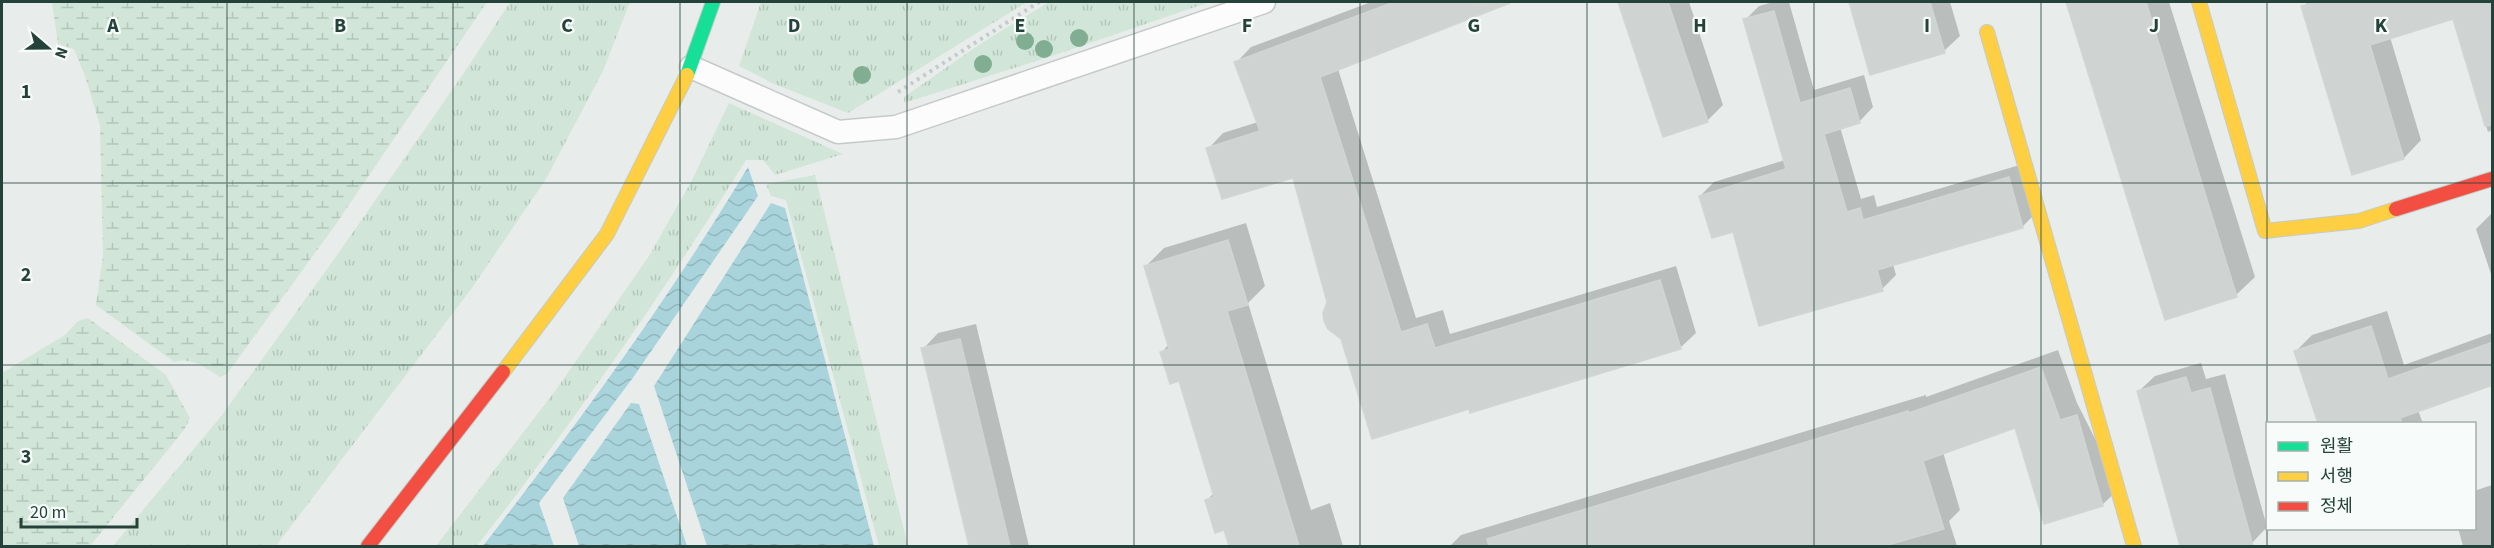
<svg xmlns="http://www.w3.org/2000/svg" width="2494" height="548" font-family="'Source Sans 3','Noto Sans KR',sans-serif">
<defs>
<pattern id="grass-tufts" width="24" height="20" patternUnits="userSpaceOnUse" patternTransform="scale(1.5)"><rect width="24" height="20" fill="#d1e6d8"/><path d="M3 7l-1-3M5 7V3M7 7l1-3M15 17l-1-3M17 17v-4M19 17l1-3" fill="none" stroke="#b3c6ba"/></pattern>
<pattern id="wetland-marsh" width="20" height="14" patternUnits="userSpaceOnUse" patternTransform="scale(1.5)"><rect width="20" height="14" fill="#d1e6d8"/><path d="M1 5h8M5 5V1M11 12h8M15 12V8" fill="none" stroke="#b3c6ba"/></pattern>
<pattern id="water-waves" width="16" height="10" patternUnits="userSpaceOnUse" patternTransform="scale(1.5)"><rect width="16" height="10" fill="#a9d4db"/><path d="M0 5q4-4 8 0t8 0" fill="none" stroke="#91b7bd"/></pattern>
</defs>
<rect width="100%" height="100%" fill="#e8edeb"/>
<g fill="url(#grass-tufts)">
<polygon points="510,2 630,2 603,71 546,179 472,288 276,546 113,546 222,415 335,258 468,67"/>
<polygon points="761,2 1027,2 848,113 774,84 739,66"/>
<polygon points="1049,2 1210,2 1046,58 904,103 904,97 983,42"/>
<path d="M729,103L843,154L775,175L763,160H746C663,293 573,423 477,546H436L555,391L649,256L691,182Z"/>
<polygon points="815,175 908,546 879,546 786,200 771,196 766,184"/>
</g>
<g fill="url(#wetland-marsh)">
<path d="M52,2H487L336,224L227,374L220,377C207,368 190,356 174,362L96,305L103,255L100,126L85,76L74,49L58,44Z"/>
<polygon points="88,318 166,375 190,418 184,430 90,546 2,546 2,373 65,335 78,321"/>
</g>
<g fill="url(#water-waves)">
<path d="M748,167L758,196L632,379L539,503L554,546H483C577,425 669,299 748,167Z"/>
<polygon points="771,203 785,208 874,546 707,546 654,386"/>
<polygon points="631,403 639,404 687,546 579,546 563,498"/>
</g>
<g fill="#0003">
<polygon points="1371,2 1478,2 1479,5 1338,69 1416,318 1443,310 1450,334 1676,266 1696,333 1680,348 1470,407 1342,338 1329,302 1294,176 1208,149 1223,133 1258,122 1236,63 1251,47"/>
<polygon points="1620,2 1689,2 1723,105 1707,121 1664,135"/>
<polygon points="1774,2 1789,2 1814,90 1864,75 1873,107 1859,122 1840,127 1861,199 1874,195 1877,207 2023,164 2037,212 2023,226 1893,264 1896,275 1882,289 1734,230 1700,196 1714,182 1785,160 1745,20 1759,6"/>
<polygon points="1850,2 1950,2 1960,36 1944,51 1871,73"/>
<polygon points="2068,2 2169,2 2255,277 2236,295 2166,318"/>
<polygon points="2308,2 2492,2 2492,130 2488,132 2454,17 2390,37 2421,140 2404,158 2303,7"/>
<polygon points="2492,213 2492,277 2476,229"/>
<polygon points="1246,223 1265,286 1248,303 1311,510 1330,503 1343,546 1231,546 1225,528 1207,500 1214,493 1180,379 1162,352 1169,344 1146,266 1164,248"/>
<polygon points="2387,311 2404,365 2492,333 2492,384 2418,410 2423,424 2319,424 2296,351 2312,335"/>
<polygon points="976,324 1029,546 970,546 923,349 938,333"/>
<polygon points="2058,350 2077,403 2120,488 2102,505 2016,426 1943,452 1960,510 1949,521 1957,546 1450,546 1461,535 1926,395 1926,397"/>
<polygon points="2201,363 2206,379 2225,374 2267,527 2252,543 2238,546 2181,546 2139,391 2155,376"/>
<polygon points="2492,485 2492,546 2463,546 2458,528 2474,528 2474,491"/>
</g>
<g fill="#cfd4d2" stroke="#d1d6d4" stroke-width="1.5">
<polygon points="1394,2 1510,3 1320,77 1401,332 1427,324 1435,348 1660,280 1681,349 1470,413 1469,409 1372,439 1341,339 1328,329 1324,321 1323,313 1327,302 1293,178 1222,199 1206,148 1260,131 1234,62"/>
<polygon points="1618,2 1668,2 1708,122 1663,137"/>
<polygon points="1849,2 1930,2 1945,53 1870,75"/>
<polygon points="2066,2 2146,2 2237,297 2165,320"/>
<polygon points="2317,2 2493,2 2493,125 2485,126 2453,19 2370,45 2404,159 2352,175 2301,6"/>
<polygon points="1774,11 1800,103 1850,88 1860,123 1824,134 1847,212 1860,208 1863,220 2009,177 2023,228 1877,270 1883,291 1759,326 1733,232 1712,238 1699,196 1786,169 1743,19"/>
<polygon points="1228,240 1248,305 1227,311 1299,546 1229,546 1224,530 1215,533 1205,500 1214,497 1179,381 1170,384 1160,352 1169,349 1144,266"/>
<polygon points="2371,326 2388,379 2493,342 2493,385 2400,418 2402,423 2318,423 2294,351"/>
<polygon points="960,339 1010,546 969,546 921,348"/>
<polygon points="2041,367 2060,420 2077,415 2103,506 2044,524 2015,428 1923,461 1944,529 1884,546 1489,546 1487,539 1908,411 1909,413"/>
<polygon points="2186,377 2191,393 2210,388 2253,546 2180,546 2137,391"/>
</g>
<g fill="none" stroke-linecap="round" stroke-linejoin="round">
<defs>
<polyline id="lane" points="691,67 838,132 896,127 1264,2"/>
<polyline id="fast" points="687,75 713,2"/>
<g id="slow">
<polyline points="2199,2 2265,231 2359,221 2396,209"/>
<polyline points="1987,32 2134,546"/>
<polyline points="503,372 607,234 687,75"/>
</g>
<g id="jam">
<polyline points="2396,209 2492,179"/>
<polyline points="368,546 503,372"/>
</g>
</defs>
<use href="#lane" stroke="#c5cac8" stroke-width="25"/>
<use href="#fast" stroke="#c3cbc8" stroke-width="16"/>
<use href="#slow" stroke="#c3cbc8" stroke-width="16"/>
<use href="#jam" stroke="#c3cbc8" stroke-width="16"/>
<polyline stroke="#c3ccca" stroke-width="4" stroke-dasharray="3 4.5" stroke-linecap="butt" points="898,92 1039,2"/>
<use href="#lane" stroke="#fcfcfc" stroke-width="22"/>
<use href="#fast" stroke="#16e098" stroke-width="14"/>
<use href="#slow" stroke="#ffcf43" stroke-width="14"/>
<use href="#jam" stroke="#f24e42" stroke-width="14"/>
</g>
<g fill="#81ae93">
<circle cx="1079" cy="38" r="9"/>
<circle cx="1025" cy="41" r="9"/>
<circle cx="1044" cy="49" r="9"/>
<circle cx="983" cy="64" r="9"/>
<circle cx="862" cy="75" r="9"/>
</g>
<path fill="none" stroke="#24423a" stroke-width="1.5" stroke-opacity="0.55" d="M227,2V546M453,2V546M680,2V546M907,2V546M1134,2V546M1360,2V546M1587,2V546M1814,2V546M2041,2V546M2267,2V546M2,183H2492M2,365H2492"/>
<g font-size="20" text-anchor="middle" font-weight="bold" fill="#24423a" stroke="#f7fbf9" stroke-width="4.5" stroke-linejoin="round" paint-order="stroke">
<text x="113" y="32">A</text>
<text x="340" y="32">B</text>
<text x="567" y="32">C</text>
<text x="794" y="32">D</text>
<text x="1020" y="32">E</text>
<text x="1247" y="32">F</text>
<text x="1474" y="32">G</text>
<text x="1700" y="32">H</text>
<text x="1927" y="32">I</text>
<text x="2154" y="32">J</text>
<text x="2381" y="32">K</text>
<text x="26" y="98">1</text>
<text x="26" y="281">2</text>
<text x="26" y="463">3</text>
</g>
<rect width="2494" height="548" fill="none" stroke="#24423a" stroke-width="6"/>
<rect x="2266" y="422" width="210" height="108" fill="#f7fbf9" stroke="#a3b1ad" stroke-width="1.5"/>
<rect x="2278" y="442" width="30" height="9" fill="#16e098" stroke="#a3b1ad" stroke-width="1.5"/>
<text x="2320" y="452" font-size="18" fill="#24423a">원활</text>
<rect x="2278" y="472" width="30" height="9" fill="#ffcf43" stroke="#a3b1ad" stroke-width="1.5"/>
<text x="2320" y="482" font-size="18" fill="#24423a">서행</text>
<rect x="2278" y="502" width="30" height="9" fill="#f24e42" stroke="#a3b1ad" stroke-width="1.5"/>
<text x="2320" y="512" font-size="18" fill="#24423a">정체</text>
<g transform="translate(48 48) rotate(110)" stroke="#f7fbf9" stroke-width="4.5" paint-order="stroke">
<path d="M0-4.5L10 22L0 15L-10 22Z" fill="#24423a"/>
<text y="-9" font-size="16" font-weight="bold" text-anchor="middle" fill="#24423a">N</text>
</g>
<path d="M21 518v9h116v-9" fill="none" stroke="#24423a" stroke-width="3"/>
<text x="30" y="518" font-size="18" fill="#24423a" stroke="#f7fbf9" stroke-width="4.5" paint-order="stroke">20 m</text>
</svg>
